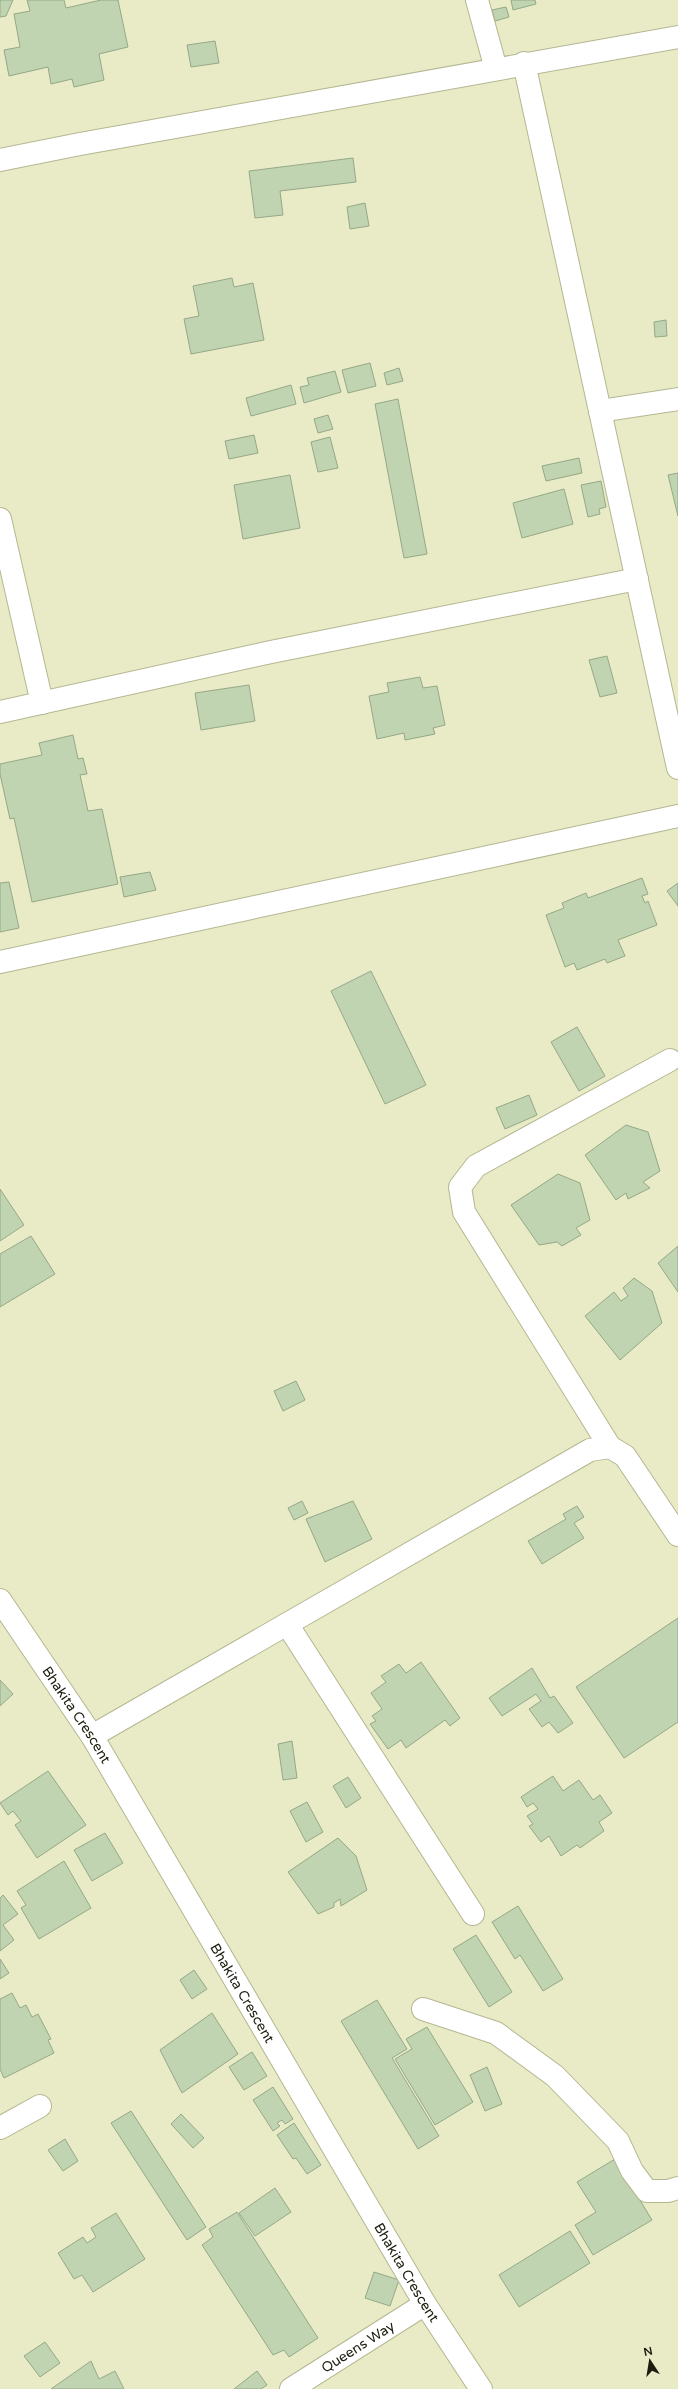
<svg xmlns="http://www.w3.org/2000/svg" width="678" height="2389" font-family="'Varela Round',sans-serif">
<rect width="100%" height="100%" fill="#e8ebc5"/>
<g fill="#c0d4b1" stroke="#95a887">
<polygon points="0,0 13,0 6,16 0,17"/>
<polygon points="27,0 64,0 66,8 101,0 118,0 128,47 99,54 104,80 74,87 72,79 51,84 48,67 9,76 4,50 20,47 14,14 30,11"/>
<polygon points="511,0 535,0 536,4 513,10"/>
<polygon points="506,7 509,17 495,21 492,10"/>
<polygon points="215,41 219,63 191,67 187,45"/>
<polygon points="353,158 356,182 280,191 283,215 255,218 249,171"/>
<polygon points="365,203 369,226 350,229 347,207"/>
<polygon points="232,278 234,287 253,283 264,340 191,354 184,319 199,316 193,286"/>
<polygon points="666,320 667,336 655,337 654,322"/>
<polygon points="370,363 376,386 348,393 342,370"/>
<polygon points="399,368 403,381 387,385 384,373"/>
<polygon points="335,371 341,392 304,403 300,387 309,385 307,378"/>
<polygon points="291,385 296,404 251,416 246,398"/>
<polygon points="398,399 427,554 404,558 375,404"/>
<polygon points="328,415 333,429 318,433 314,419"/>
<polygon points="254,435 258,453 229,459 225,441"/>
<polygon points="330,437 338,468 318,472 311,442"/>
<polygon points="579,458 582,473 546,481 542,466"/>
<polygon points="678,473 678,516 668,475"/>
<polygon points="290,475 300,528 243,539 234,485"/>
<polygon points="601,481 606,507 599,509 600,514 588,517 581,485"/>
<polygon points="564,489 573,524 522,538 513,503"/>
<polygon points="607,656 617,693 600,697 589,660"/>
<polygon points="420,677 423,688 437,686 445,725 433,728 435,734 405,740 404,733 377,739 369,696 389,692 387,683"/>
<polygon points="249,685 255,721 201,730 195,693"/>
<polygon points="73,735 78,759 83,758 87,774 80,775 88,811 102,809 118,884 32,902 14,818 10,819 0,774 0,764 42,755 39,743"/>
<polygon points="150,872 156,890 124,897 120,877"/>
<polygon points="642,878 648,894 642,896 645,903 648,901 657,925 618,940 625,956 607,963 605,959 577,970 574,963 565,967 546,915 564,908 562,903 586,893 588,898"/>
<polygon points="9,882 19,928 0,932 0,883"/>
<polygon points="678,883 678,906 667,891"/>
<polygon points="371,971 426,1085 385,1104 331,991"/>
<polygon points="577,1027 605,1076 579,1091 551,1042"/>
<polygon points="529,1095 537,1115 505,1129 496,1108"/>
<polygon points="626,1125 648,1132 660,1171 643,1182 650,1188 628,1199 626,1193 616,1200 585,1155"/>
<polygon points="558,1174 580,1183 590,1220 576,1228 581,1235 562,1246 557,1242 539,1245 511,1205"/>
<polygon points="0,1189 24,1225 0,1241"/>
<polygon points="31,1236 55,1274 0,1307 0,1254"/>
<polygon points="678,1246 678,1292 658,1263"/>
<polygon points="634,1278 652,1291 662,1323 620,1360 585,1316 614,1292 621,1301 628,1296 623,1288"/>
<polygon points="296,1381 305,1400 283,1411 274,1391"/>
<polygon points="302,1501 308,1513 294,1520 288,1508"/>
<polygon points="353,1501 372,1539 325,1562 306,1519"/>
<polygon points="577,1506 584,1517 574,1523 584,1538 542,1564 528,1541 566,1519 563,1514"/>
<polygon points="678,1618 678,1722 624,1758 576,1687"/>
<polygon points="421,1662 460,1718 450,1726 445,1720 406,1748 401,1740 388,1749 370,1724 376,1721 372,1716 382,1709 371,1693 386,1682 381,1676 399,1664 406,1673"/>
<polygon points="532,1668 550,1698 554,1696 573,1723 558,1733 549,1722 542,1727 529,1709 541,1701 536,1694 502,1716 489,1698"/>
<polygon points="0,1680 13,1694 0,1706"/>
<polygon points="292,1741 297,1778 283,1780 278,1744"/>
<polygon points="48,1771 86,1825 37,1858 15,1825 21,1821 13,1811 8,1815 0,1803"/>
<polygon points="553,1776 563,1791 579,1780 593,1800 600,1795 612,1813 599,1822 604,1831 580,1848 577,1845 561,1856 549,1836 541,1842 529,1826 533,1824 527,1816 538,1809 533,1803 527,1807 521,1797"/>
<polygon points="348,1777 361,1798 346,1808 333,1786"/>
<polygon points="307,1802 323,1832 306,1842 290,1811"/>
<polygon points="105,1833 123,1863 92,1881 74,1850"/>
<polygon points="338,1838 356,1856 367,1890 341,1906 340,1899 334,1903 334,1907 318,1914 288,1872"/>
<polygon points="64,1861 91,1908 39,1939 21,1908 26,1905 17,1891"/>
<polygon points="3,1895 18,1914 3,1925 14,1940 0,1951 0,1898"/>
<polygon points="518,1906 563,1979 543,1991 520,1955 515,1959 492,1922"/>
<polygon points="476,1935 512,1992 489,2007 453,1949"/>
<polygon points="0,1959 9,1973 0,1979"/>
<polygon points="194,1970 207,1989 192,1999 180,1980"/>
<polygon points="12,1993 20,2008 26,2005 32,2017 38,2014 51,2039 48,2040 54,2053 4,2078 0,2069 0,1999"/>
<polygon points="377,2000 407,2049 392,2058 439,2136 418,2149 341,2021"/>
<polygon points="212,2013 238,2054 182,2093 160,2050"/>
<polygon points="427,2027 473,2102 435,2125 395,2059 412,2049 406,2039"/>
<polygon points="252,2052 267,2076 244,2090 229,2067"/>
<polygon points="487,2067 502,2104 485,2111 470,2075"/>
<polygon points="273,2087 293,2119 285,2124 282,2120 277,2123 280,2126 273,2131 253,2100"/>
<polygon points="131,2111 206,2227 187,2240 111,2123"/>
<polygon points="181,2114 204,2138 193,2148 171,2124"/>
<polygon points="294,2123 321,2165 307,2174 296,2158 293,2159 277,2135"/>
<polygon points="65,2139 78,2161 63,2171 48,2150"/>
<polygon points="615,2159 652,2220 593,2255 575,2225 596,2212 577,2182"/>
<polygon points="275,2188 291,2212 255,2236 239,2213"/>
<polygon points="237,2212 318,2338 289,2357 284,2350 273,2355 202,2245 213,2237 209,2229"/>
<polygon points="116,2213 145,2259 93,2292 82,2275 74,2279 58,2253 83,2237 87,2243 96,2237 91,2228"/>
<polygon points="570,2231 590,2263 519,2307 499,2275"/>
<polygon points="374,2272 399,2280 390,2306 365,2298"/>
<polygon points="45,2342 60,2363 40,2377 24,2356"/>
<polygon points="91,2361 99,2379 115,2371 124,2389 51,2389"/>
<polygon points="257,2371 267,2385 261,2389 234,2389"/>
</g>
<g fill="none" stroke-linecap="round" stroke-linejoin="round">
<defs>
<g id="minor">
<polyline points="477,0 496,69"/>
<polyline points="524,63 678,768"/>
<polyline points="0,160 80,144 678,37"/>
<polyline points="600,411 678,399"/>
<polyline points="0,519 42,703"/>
<polyline points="0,712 271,652 637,579"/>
<polyline points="0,962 678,816"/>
<polyline points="610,1447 464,1212 460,1187 476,1166 670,1060"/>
<path id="s1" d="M0,1600L92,1736L425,2304L481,2389"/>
<polyline points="287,1624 473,1914"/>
<polyline points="92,1736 590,1450 610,1447 625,1456 678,1535"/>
<polyline points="423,2009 496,2033 555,2076 618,2141 632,2171 647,2191 668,2191 678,2188"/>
<polyline points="0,2128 40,2106"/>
<path id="s2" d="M291,2389L425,2304"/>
</g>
</defs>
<use href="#minor" stroke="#b4b792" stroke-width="24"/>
<use href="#minor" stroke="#fff" stroke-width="22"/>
</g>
<g text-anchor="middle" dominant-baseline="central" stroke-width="3.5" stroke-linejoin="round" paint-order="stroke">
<g font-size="14" fill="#1c1d0f" stroke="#e8ebc5">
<text stroke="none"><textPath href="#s1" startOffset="138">Bhakita Crescent</textPath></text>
<text stroke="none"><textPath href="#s1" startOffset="462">Bhakita Crescent</textPath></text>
<text stroke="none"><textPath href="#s1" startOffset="786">Bhakita Crescent</textPath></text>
<text stroke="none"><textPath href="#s2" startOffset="79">Queens Way</textPath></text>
</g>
</g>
<g transform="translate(650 2361) rotate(348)" stroke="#e8ebc5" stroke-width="3" paint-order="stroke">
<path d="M0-3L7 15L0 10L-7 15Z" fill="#1c1d0f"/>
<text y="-6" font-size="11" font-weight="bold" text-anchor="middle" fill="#1c1d0f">N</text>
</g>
</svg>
